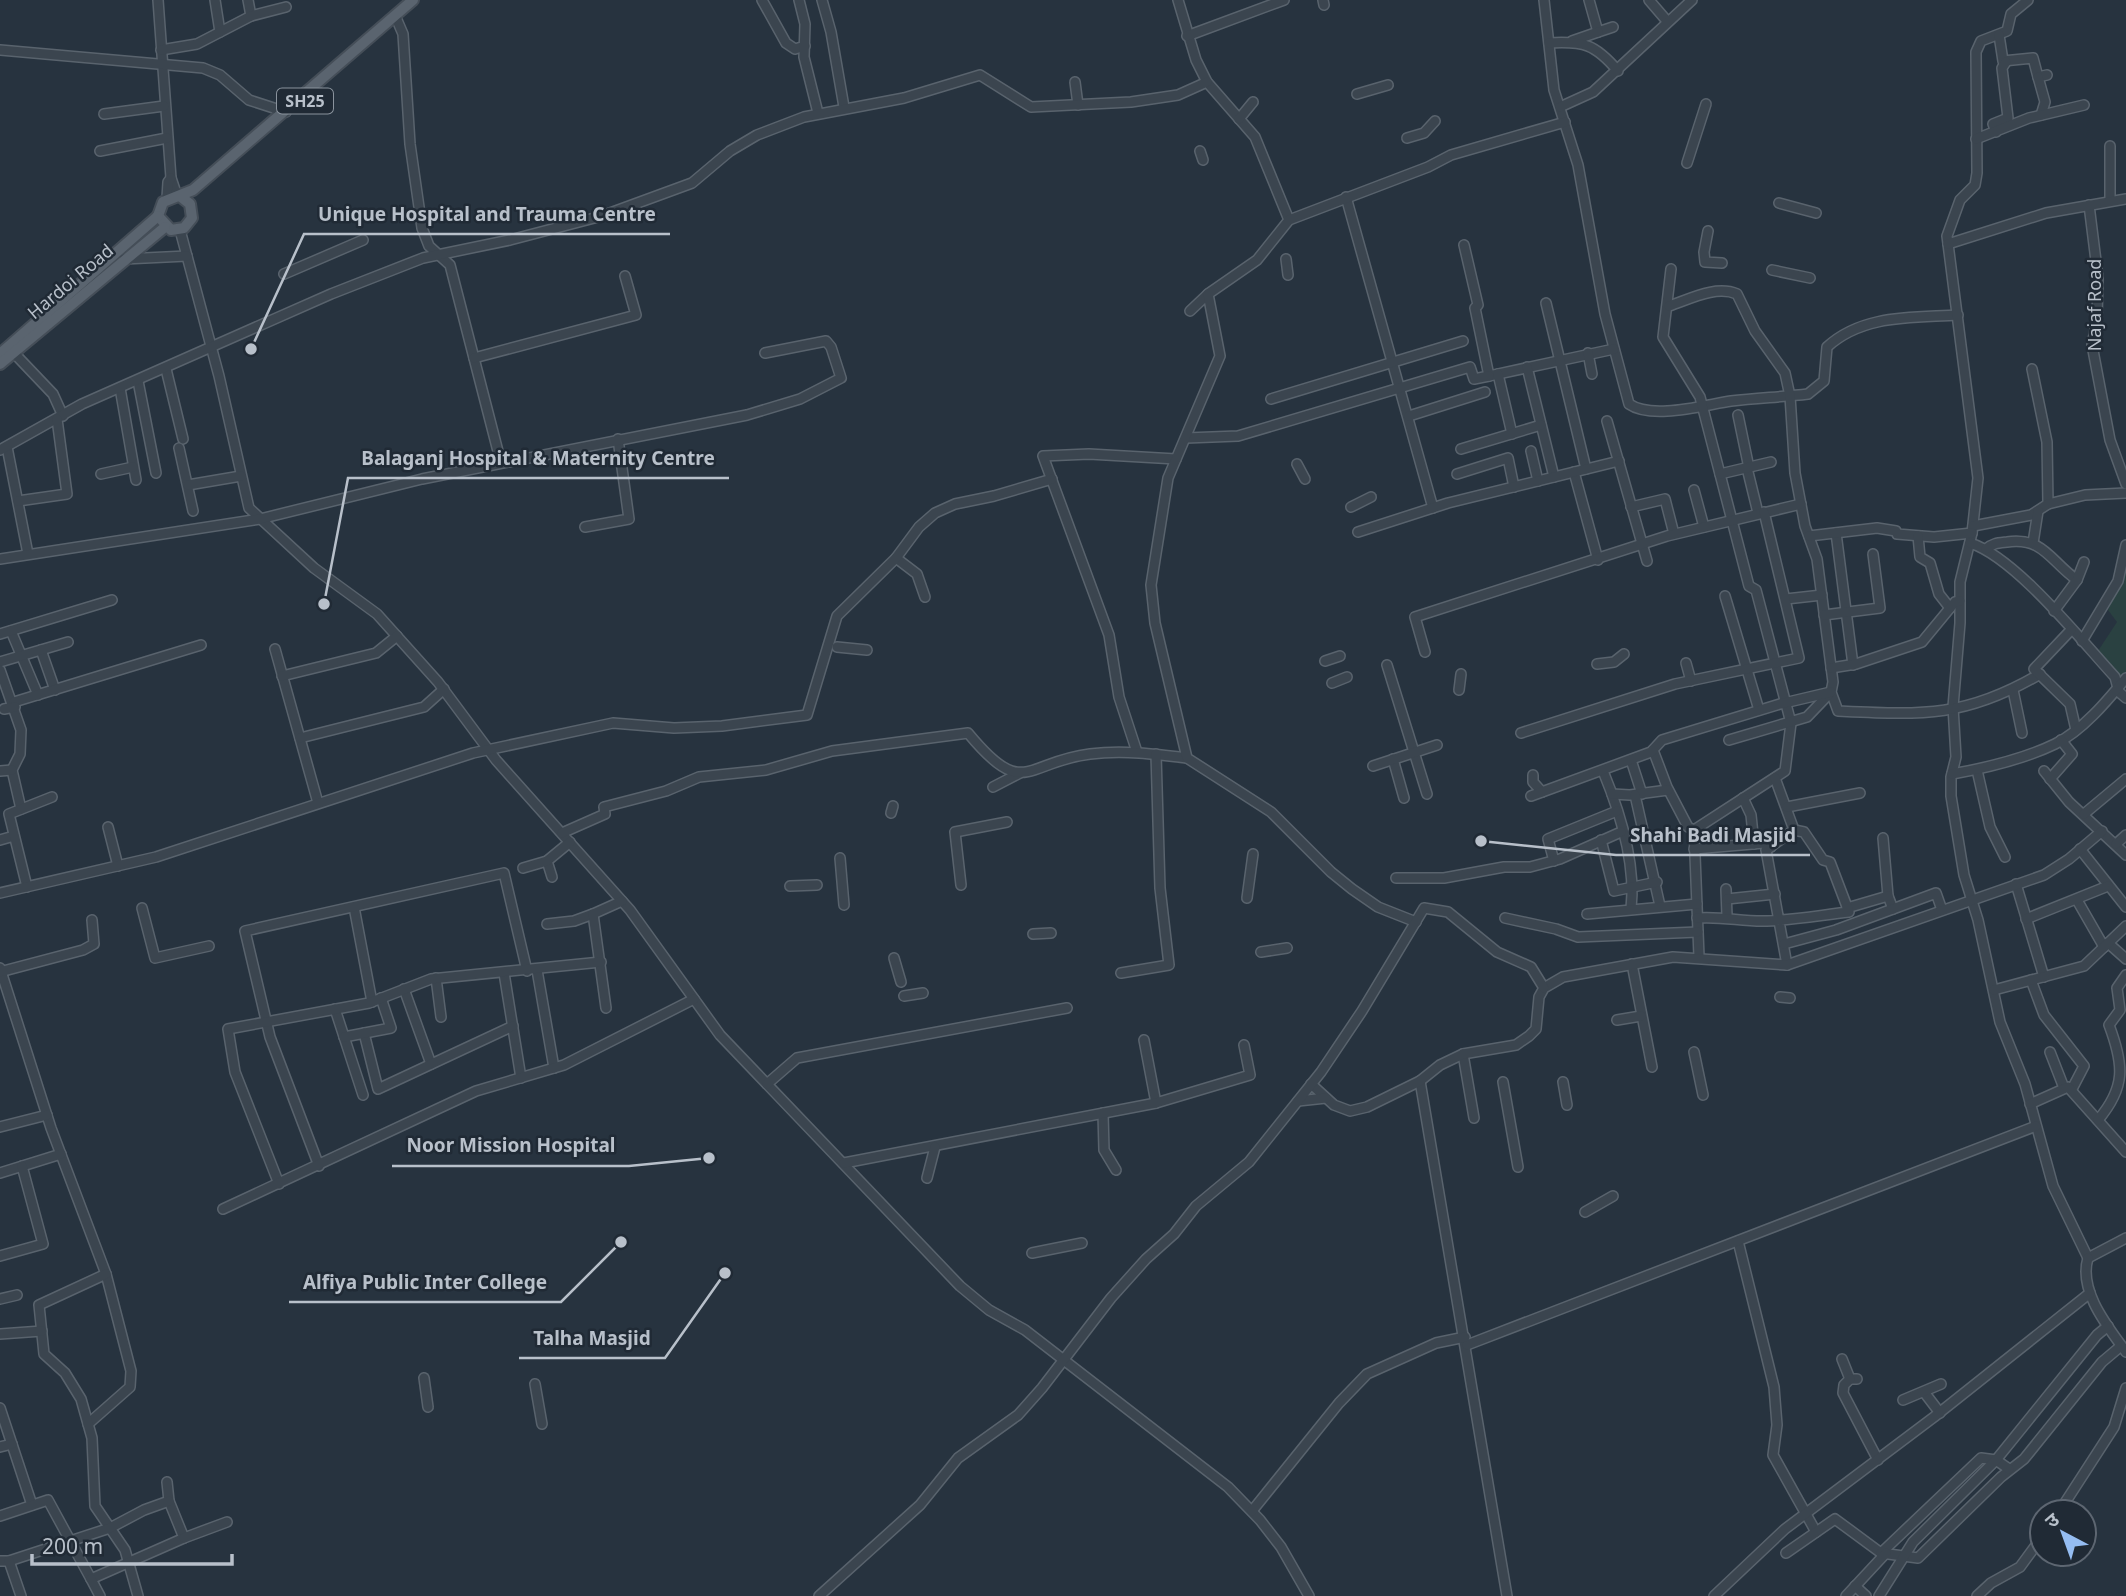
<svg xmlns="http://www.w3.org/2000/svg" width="2126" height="1596" font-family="'Noto Sans','Noto Sans Devanagari',sans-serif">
<rect width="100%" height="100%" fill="#27333f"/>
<polygon fill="#2a4141" points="2126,568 2126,675 2120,683 2098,651 2117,622 2108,610"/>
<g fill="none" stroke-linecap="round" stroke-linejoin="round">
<defs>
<g id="minor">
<polyline points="158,0 171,178 177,196"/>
<polyline points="215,0 220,32"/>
<polyline points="248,0 251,16"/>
<polyline points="762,0 786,43 795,49 805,46"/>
<polyline points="799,0 805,24 804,57 818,113"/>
<polyline points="822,0 831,32 844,107"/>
<polyline points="1178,0 1196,60 1207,82 1255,137 1289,220"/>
<polyline points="1323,0 1324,5"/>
<path d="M1544,0L1554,90L1578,165L1605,314L1629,404C1652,420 1704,405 1731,401C1757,398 1782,397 1808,394L1824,381L1827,347C1863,314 1913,318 1958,315"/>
<polyline points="1589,0 1598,32 1613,27"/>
<polyline points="1649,0 1667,21"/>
<polyline points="2028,0 2011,14 2007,31 1981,41 1976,52 1977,173 1975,185 1960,200 1947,236 1978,478 1972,533 1960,582 1960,623 1953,707 1956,757 1951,777 1951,796 1964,875 1978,920 2000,1022 2025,1084 2053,1186 2088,1258 2126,1238"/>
<polyline points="393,18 397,20 403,34 410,144 422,228 429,246 450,265 501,463"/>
<polyline points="1999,35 2003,61 2033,58 2038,77 2047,75"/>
<polyline points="1187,36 1284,0"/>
<polyline points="1572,41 1598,32"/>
<path d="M1549,43C1584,41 1595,44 1618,71"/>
<polyline points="0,50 203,68 220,75 249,100 286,112"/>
<polyline points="161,50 197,44 251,16 286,7"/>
<polyline points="2038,77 2045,102 2041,115"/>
<polyline points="1075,82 1078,105"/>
<polyline points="1357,94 1388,85"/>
<polyline points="1560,107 1593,92 1692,0"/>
<polyline points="104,114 164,106"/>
<polyline points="1239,119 1253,102"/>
<polyline points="1996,132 1993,124 2008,118 2002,68 2006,62"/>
<polyline points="1407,138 1424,133 1435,121"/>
<polyline points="1976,139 2029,118 2084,105"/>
<polyline points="2110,146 2110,201"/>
<polyline points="100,151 167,138"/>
<polyline points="1200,151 1203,160"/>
<polyline points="1687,163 1706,104"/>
<polyline points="1346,197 1433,508"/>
<polyline points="167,198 168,182 171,178"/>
<polyline points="1779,203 1816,213"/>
<polyline points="2089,205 2098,277 2097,320 2092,345 2110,440 2126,484"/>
<polyline points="180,230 219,376 249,508 314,568 377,614 438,682 496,760 630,910 720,1035 960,1286 989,1310 1025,1330 1228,1487 1260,1520 1281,1547 1309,1596"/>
<polyline points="1708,231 1704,252 1705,262 1722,263"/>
<polyline points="1948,244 2046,213 2126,199"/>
<polyline points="1464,245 1478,305 1475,308 1489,376 1614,349"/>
<polyline points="124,259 187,256"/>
<polyline points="1286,259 1288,275"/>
<polyline points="1671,269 1663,337 1700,397 1749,586 1756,590 1791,723 1785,771 1694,830 1699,957"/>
<polyline points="1772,270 1810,278"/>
<polyline points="284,274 363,240"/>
<polyline points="1546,303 1586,469"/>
<path d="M1669,306C1690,299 1716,285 1737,294L1755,331L1785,373L1790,396L1795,473L1805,526L1817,559L1833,682L1831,692L1838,711C1922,715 1965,718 2040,674"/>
<polyline points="1190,311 1208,294"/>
<polyline points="13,352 53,394 63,416"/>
<polyline points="1588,353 1592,374"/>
<polyline points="474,358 636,315 625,276"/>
<polyline points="1527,367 1554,477"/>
<polyline points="166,369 183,439"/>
<polyline points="2032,369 2047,442 2048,504"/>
<polyline points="1498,374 1512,434"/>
<polyline points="138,381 156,473"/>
<polyline points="120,388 136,480"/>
<polyline points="1271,399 1463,341"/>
<polyline points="1738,415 1749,468"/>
<polyline points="1409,416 1485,392"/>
<polyline points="1607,421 1647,561"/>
<polyline points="1186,438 1238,436 1470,367 1474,379 1489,376"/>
<polyline points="7,447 28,554"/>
<polyline points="179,448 193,511"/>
<polyline points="1461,449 1541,425"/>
<polyline points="0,450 82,404 331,294 423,258 510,240 602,216 692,183 730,151 757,135 804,117 904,98 980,75 1031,107 1131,102 1178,95 1207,82"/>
<polyline points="1531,451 1538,481"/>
<polyline points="1297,464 1305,479"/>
<polyline points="1747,468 1758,513"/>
<polyline points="1574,472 1598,560"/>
<polyline points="101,474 133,467"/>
<polyline points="1457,474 1508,458 1514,487"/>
<polyline points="1720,474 1771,462"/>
<polyline points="188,485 241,476"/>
<polyline points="1694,490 1704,527"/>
<polyline points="18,501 67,494 57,419"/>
<polyline points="1351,507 1371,497"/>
<polyline points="1631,507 1665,499 1674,534"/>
<polyline points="1973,526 2031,515 2048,504 2085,495 2126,493"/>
<polyline points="585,527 629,519 618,439"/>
<polyline points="1358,532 1448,503 1619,461"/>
<polyline points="1836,533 1853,665"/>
<polyline points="1809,536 1877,528 1896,531 1897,534 1934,537 1972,533"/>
<polyline points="1918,536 1920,557 1930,563 1939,594 1950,608"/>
<path d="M1970,543C2015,557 2081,640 2115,677L2119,692L2126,698"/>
<polyline points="2033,543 2038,511"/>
<path d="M1986,549C1993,543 1998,543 2007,542C2044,537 2050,561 2077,580"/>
<polyline points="896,558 917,574 925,597"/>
<polyline points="0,559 260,519 422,479 747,415 800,399 841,378 831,347 826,341 765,353"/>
<polyline points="1725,596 1759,710"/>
<polyline points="1786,599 1822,595"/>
<polyline points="2054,611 2077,580 2084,562"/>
<polyline points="1824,615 1880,608 1873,554"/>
<polyline points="2071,630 2034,669 2070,704 2076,730"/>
<polyline points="11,631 38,695"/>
<polyline points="0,634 112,600"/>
<polyline points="2082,641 2118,581 2126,545"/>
<polyline points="837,647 867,650"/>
<polyline points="275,649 318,803"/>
<polyline points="41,650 55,690"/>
<polyline points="1425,652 1415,617 1667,536 1801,504"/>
<polyline points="1325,661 1340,656"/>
<polyline points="0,662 68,642"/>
<polyline points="1686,663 1691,681"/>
<polyline points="1597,664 1614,662 1624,654"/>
<polyline points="1387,665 1427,794"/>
<polyline points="1831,668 1856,664 1922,642 1955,602 1960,601"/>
<polyline points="0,670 21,730 20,754 12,770 21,809"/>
<polyline points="282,676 376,653 397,636"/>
<polyline points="1332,683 1347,677"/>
<polyline points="1459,690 1461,674"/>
<polyline points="2013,690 2022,733"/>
<polyline points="14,702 201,645"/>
<polyline points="4,709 15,707"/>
<polyline points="1521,733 1675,684 1799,658 1764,512"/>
<polyline points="300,738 424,707 444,689"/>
<polyline points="1729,740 1807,717 1830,693"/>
<polyline points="1653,750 1667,787 1688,827 1694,830"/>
<polyline points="1137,752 1119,697 1109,635 1043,456 1089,454 1176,459"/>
<polyline points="1393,759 1404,798"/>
<polyline points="1631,760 1642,794"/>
<polyline points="1373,766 1437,745"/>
<polyline points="1977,770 1990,827 2005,857"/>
<polyline points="0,771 12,770"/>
<path d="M1603,771C1620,812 1636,865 1631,909"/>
<polyline points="2044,771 2069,802 2126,855"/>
<path d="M1952,774C1986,768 2024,759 2055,744C2082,731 2107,701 2126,678"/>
<polyline points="1533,775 1533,782 1542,792"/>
<polyline points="1775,778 1794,830"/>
<polyline points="2050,779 2072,754 2061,740"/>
<polyline points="993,787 1020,773"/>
<polyline points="1612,794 1630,795 1668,790"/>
<polyline points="1635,795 1660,906"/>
<polyline points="1531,796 1651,752 1662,740 1780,704 1831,692"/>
<polyline points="1743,798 1751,815 1754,844"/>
<polyline points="1787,807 1860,793"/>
<polyline points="891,813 893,806"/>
<polyline points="2084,814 2126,779"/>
<polyline points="108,827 118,866"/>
<path d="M562,833L605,814L604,807L666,791L699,777L766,770L832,751L968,733C1024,801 1025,762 1090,754C1123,750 1155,754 1187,758"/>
<polyline points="1883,838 1888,896 1893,909"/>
<polyline points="0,840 14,836"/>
<polyline points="1601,840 1614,891 1657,882"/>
<polyline points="2116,844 2126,835"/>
<polyline points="1694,849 1764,843 1771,847"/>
<polyline points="2080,849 2126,907"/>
<polyline points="840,858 844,905"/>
<polyline points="547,861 552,877"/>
<polyline points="1554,861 1548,839 1617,811"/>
<polyline points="523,868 547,861 570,842"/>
<polyline points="1396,878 1444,878 1504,867 1530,867 1560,859 1621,832"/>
<polyline points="2016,884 2044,977"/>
<polyline points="961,885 955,832 1007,822"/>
<polyline points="790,886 817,885"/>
<polyline points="27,887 9,814 52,797"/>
<polyline points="1726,889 1727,916"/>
<polyline points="0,893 156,857 473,753 613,723 674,728 722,726 807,715 837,616 896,558 919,527 935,513 955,504 994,496 1052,479"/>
<polyline points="1247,898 1253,854"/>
<polyline points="1727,899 1775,894"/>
<polyline points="2077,900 2104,947"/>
<polyline points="354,907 372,1002"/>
<polyline points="142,908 155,958 209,946"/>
<polyline points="1847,908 1888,896"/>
<polyline points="1587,914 1697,904"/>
<polyline points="1505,918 1556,929 1578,937 1698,932"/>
<path d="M1697,918C1724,916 1742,922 1767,921C1794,920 1822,915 1849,912L1830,862L1823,860L1804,832L1794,830L1766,850L1787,965"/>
<polyline points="2026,919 2108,886"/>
<polyline points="1416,922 1378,907 1352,889 1331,872 1271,812 1187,758 1155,623 1151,585 1168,478 1220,356 1208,294 1257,260 1289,220 1428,167 1451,155 1565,122"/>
<polyline points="547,924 574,921 593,914"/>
<polyline points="1033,934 1051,933"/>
<polyline points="2108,943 2126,959"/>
<polyline points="1784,944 1836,930 1936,893 1942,910"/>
<polyline points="1261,952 1287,948"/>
<polyline points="894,958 901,982"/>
<polyline points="1632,964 1652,1067"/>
<polyline points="0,968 51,1128 106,1274 131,1371 130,1387 88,1424"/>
<polyline points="537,970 554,1068"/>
<polyline points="0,972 83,950 94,944 92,920"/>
<polyline points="504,973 521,1078"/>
<polyline points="1121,973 1169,965 1160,888 1156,754"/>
<polyline points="436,978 441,1017"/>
<polyline points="2031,980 2044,1015 2084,1066 2072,1089"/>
<polyline points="404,989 431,1064"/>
<polyline points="1994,990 2084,966 2126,926"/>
<polyline points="904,996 923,993"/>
<polyline points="1780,997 1790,998"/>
<polyline points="606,1008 593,914 622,901"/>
<polyline points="335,1009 363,1095"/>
<polyline points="1617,1020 1641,1016"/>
<polyline points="364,1033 378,1089 513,1026"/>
<polyline points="344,1037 391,1028 381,998"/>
<polyline points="1144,1040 1156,1103"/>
<polyline points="1694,1052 1703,1095"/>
<polyline points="2050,1052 2064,1088"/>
<polyline points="1463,1054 1474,1118"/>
<polyline points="1420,1081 1507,1596"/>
<polyline points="1503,1082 1518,1167"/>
<polyline points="1563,1082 1567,1105"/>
<polyline points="767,1084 797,1058 1067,1008"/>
<polyline points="1311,1084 1334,1105 1350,1111 1367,1107 1420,1081 1440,1065 1463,1054 1516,1045 1529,1036 1536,1029 1539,997 1544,988 1563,977 1673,957 1787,965 2044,875 2069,859 2102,831"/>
<polyline points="1298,1101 1326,1098"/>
<polyline points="2030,1104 2068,1087 2126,1152"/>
<polyline points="1103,1113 1104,1150 1116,1170"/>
<path d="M2098,1120C2126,1087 2124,1065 2109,1025L2120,1010L2117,988L2126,975"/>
<polyline points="0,1127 47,1115"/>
<polyline points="844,1163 1156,1103 1250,1075 1244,1045"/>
<polyline points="319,1166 270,1037 245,931 504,873 527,971"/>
<polyline points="0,1173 61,1154"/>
<polyline points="927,1178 935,1147"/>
<polyline points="279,1184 235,1072 228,1029 369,1003 431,979 601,962"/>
<polyline points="223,1209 476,1091 564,1065 694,999"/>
<polyline points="1585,1212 1613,1196"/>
<polyline points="1738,1241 1774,1387 1777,1425 1773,1455 1816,1532"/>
<polyline points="1032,1253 1082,1243"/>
<polyline points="0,1256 43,1244 22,1166"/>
<path d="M2088,1258C2078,1291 2108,1327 2126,1352"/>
<polyline points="106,1274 39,1305 44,1354 65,1373 81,1399 92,1438 95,1506 125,1550 138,1596"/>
<polyline points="0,1299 17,1295"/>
<polyline points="0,1334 42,1331"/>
<polyline points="1467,1345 2036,1126"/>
<polyline points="1842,1359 1850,1379 1857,1379"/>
<polyline points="424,1378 428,1407"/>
<polyline points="1850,1379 1844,1385 1843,1393 1878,1460"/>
<polyline points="535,1384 542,1424"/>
<polyline points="1924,1392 1940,1413"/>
<polyline points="1903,1400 1941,1384"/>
<polyline points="0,1408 32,1505"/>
<polyline points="0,1447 12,1444"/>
<polyline points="1252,1511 1339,1403 1367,1374 1436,1343 1465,1337"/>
<polyline points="2059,1512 2114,1427 2126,1388"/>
<polyline points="0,1516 48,1500 91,1579 184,1538 169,1501 167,1482"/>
<polyline points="184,1538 227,1522"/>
<polyline points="1786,1553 1835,1519 1881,1553 1918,1558 2001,1477 2024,1459 2102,1362 2121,1346"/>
<polyline points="1881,1553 1981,1458 1996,1460 2009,1469"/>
<polyline points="0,1561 9,1561 110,1528 144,1510 169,1501"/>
<polyline points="9,1561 21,1596"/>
<polyline points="91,1579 100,1596"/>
<polyline points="1855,1586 1866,1596"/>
<polyline points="819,1596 920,1505 958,1458 1018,1415 1042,1388 1111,1298 1146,1259 1174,1234 1196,1206 1249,1162 1321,1072 1362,1011 1424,908 1448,912 1497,952 1531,967 1544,988"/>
<polyline points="1714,1596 1785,1529 1934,1417 2090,1293"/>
<polyline points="1846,1596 1886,1553"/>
<polyline points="1879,1596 1913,1542 1996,1460 2097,1335 2108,1326"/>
<polyline points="1977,1596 1991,1583 2020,1567 2042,1537"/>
</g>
<g id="major">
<polyline points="180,196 190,204 192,218 184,228 171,230 158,216 163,202 193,190 413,0"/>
<polyline points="0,354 158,216"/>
<polyline points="0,364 165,227"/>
</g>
</defs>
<use href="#minor" stroke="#59636d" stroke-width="12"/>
<use href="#major" stroke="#454e58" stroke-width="14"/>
<use href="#minor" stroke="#3b454f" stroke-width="9"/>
<use href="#major" stroke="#5a646f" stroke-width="10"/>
</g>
<g text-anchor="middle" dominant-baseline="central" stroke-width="5" stroke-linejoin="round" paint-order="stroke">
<rect fill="#202a35" stroke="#8a939d" stroke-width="2" x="277" y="88.5" width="56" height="25" rx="5"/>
<g font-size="16" font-weight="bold" fill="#b8c0ca">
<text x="305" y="101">SH25</text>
</g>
<g font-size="18" fill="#b8c0ca" stroke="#202a35">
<text transform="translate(70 281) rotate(-40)">Hardoi Road</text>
<text transform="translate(2094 305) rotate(-90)">Najaf Road</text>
</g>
</g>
<path fill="none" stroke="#b8c0ca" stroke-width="2.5" d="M251 349L304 234H670M324 604L348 478H729M1481 841L1616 855H1810M709 1158L629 1166H392M621 1242L561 1302H289M725 1273L665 1358H519"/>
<g fill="#b8c0ca" stroke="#202a35" stroke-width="2.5">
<circle cx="251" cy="349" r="7"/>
<circle cx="324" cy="604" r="7"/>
<circle cx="1481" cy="841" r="7"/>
<circle cx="709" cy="1158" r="7"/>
<circle cx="621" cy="1242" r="7"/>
<circle cx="725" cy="1273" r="7"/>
</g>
<g font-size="19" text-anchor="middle" font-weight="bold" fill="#b8c0ca" stroke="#202a35" stroke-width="5" stroke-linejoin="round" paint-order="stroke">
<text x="487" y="221">Unique Hospital and Trauma Centre</text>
<text x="538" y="465">Balaganj Hospital &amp; Maternity Centre</text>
<text x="1713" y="842">Shahi Badi Masjid</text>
<text x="511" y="1152">Noor Mission Hospital</text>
<text x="425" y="1289">Alfiya Public Inter College</text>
<text x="592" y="1345">Talha Masjid</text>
</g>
<g transform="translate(2063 1533) rotate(319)"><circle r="33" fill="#202a35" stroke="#5d6671" stroke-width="2"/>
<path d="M0-5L12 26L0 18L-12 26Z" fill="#95bdf2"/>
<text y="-10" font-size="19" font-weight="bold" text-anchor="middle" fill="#b8c0ca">उ</text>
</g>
<path d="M32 1554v10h200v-10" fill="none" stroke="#b8c0ca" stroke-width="3.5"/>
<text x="42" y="1554" font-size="21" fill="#b8c0ca" stroke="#202a35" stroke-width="5" paint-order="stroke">200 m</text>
</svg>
